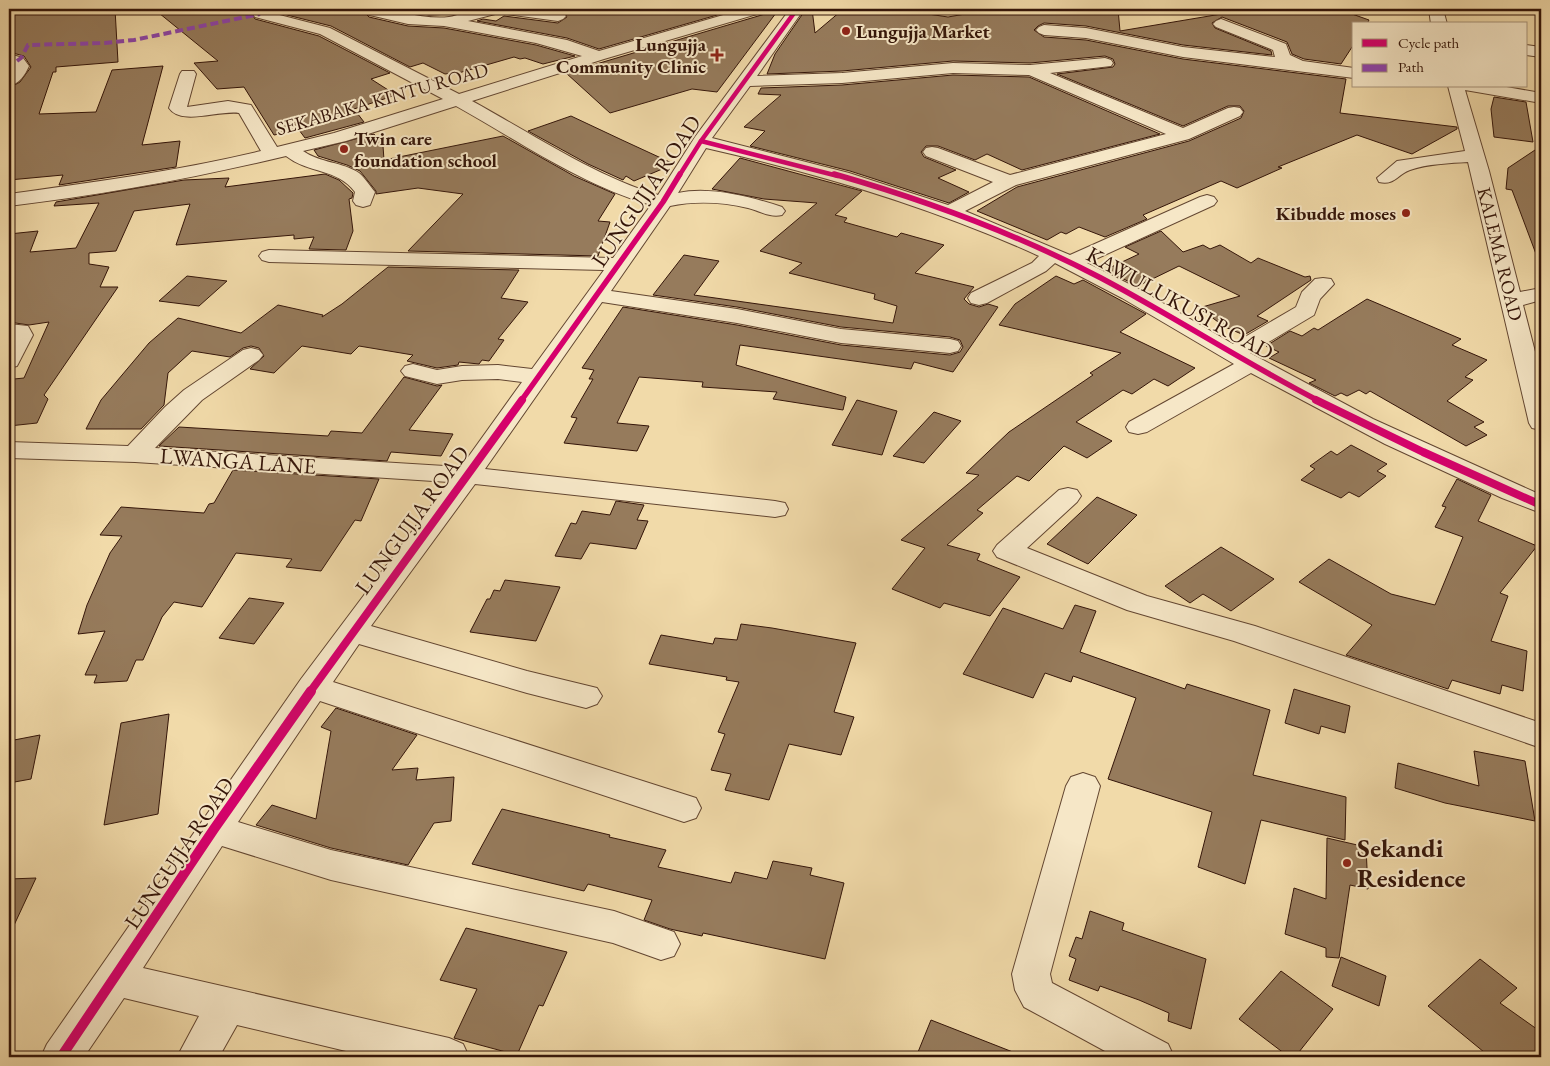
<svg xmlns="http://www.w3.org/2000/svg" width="1550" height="1066" font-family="'EB Garamond',serif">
<rect width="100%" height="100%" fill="#f1daa9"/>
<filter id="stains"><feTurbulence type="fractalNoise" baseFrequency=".004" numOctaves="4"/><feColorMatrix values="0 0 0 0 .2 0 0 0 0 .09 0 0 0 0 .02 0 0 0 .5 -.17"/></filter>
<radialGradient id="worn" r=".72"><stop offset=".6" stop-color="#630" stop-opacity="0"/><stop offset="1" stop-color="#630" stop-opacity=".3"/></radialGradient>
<g fill="#967b5c" stroke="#341509">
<polygon points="9,9 115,9 118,62 56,67 56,72 53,72 39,114 96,112 112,70 163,66 142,145 180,141 176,167 59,185 63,175 9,180 9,88 20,82 31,67 24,56 9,52"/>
<polygon points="154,9 257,9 251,13 255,19 319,36 390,73 371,79 396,95 354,109 364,122 305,138 299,130 274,135 244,87 217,89 194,63 218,61"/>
<polygon points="263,9 367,9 365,13 369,17 408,26 444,28 536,45 575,56 543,64 525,58 520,59 514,57 455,74 452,73 445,74 423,63 410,67 331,26"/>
<polygon points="389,9 422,9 454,14 429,15"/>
<polygon points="551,9 738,9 599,49 567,38 477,21 483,19 496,21 504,16 558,23 567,17 563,11"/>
<polygon points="768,9 779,9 717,92 692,89 610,113 566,73 765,14"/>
<polygon points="806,9 812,9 815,33 841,11 849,12 853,9 895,9 948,17 994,9 1118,9 1120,31 1251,9 1338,9 1369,20 1367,24 1354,24 1354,44 1341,64 1304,59 1292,54 1287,42 1222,17 1212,23 1215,28 1271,51 1272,55 1183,45 1086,26 1044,23 1038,26 1034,30 1044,37 1086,40 1183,59 1346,79 1340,113 1457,127 1457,129 1412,154 1357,135 1278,167 1282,168 1237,188 1221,181 1143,215 1147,219 1105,237 1079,227 1066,234 1061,232 1047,240 977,211 1017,187 1189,141 1241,118 1244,111 1240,106 1228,106 1183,126 1057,74 1113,67 1115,64 1113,59 1105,56 1030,63 953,61 842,71 767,74 775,54"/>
<polygon points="953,75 1029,77 1160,134 1022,170 987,154 975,160 938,146 926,146 921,152 924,157 956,170 938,178 969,192 949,203 850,171 750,146 765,131 744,127 781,95 758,94 761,88 842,85"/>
<polygon points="1494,97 1526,102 1533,142 1494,137 1491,109"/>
<polygon points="571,116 622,140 674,164 634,181 626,176 623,180 588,164 528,131"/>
<polygon points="374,134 383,146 384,160 503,136 574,176 615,194 598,221 610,222 598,256 408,251 463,194 418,188 376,194 376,191 360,171 347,165 318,156 314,150"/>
<polygon points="1541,146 1541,262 1539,262 1512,190 1506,189 1508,168"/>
<polygon points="740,158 862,191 835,215 847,218 844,222 897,237 901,233 944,245 915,273 974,287 964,299 969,304 979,307 988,304 998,307 953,372 914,362 911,369 740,345 736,365 846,397 843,410 773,399 777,392 702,387 703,382 639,377 617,423 649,426 637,451 564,443 577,418 571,417 593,379 589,379 594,370 582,368 623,307 737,325 841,345 950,355 960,352 963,347 960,340 950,337 841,327 737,307 653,295 684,255 719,261 694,295 893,323 897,306 874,299 875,294 789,273 802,263 760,251 817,203 764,199 712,189"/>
<polygon points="325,174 339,180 353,193 352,198 349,199 353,231 346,250 309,249 314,237 294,239 294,235 176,245 190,204 134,211 116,251 89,253 89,264 109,267 100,287 118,287 44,395 48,399 37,423 9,426 9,393 14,379 24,378 49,322 29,325 9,322 9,234 38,231 30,252 76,248 99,203 54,206 56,202 184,180 229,178 225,187"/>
<polygon points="1161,231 1183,252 1203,245 1210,249 1220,245 1251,263 1258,258 1305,277 1310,276 1311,280 1257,316 1268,321 1244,335 1225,327 1199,308 1240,296 1179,266 1138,286 1105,270 1139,254 1125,247"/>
<polygon points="388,267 519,270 501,298 528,302 498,339 504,340 489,361 482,360 479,364 459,362 458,365 437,368 407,361 413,355 359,346 351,354 302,346 274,373 250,369 264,356 259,348 251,346 243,348 230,357 192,351 168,373 164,405 141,429 86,429 101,400 149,343 178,318 241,333 278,305 323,315 322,317 342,304"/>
<polygon points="187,276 227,281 199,306 159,301"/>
<polygon points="1056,276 1074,284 1083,280 1146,314 1120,332 1195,368 1168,386 1154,379 1132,394 1123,390 1076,422 1112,441 1087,458 1064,446 1029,481 1017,476 977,510 983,513 947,545 980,554 977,560 1020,577 990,616 944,603 940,608 892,589 925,548 901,540 979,475 966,473 1009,432 1093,375 1090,373 1121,353 999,325 1015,304"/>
<polygon points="1367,299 1461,339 1452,345 1487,360 1465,377 1473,380 1447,401 1484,422 1474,427 1487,435 1466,446 1370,391 1366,394 1359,390 1347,396 1341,393 1335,396 1309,383 1316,380 1269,358 1279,352 1266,346 1290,331 1302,336 1314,328 1318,330"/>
<polygon points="404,377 437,386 442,385 409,430 453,434 441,456 391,452 387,461 159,446 179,427 328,436 331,431 362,433"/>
<polygon points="857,400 897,411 882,455 832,445"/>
<polygon points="934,412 961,421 924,463 893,456"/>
<polygon points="1351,445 1387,464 1377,471 1386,476 1359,497 1349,492 1341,498 1301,480 1315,469 1310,466 1331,451 1337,455"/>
<polygon points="233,470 379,479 361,521 355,520 321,571 286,567 292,559 236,553 202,607 174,602 162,617 143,660 136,660 127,681 94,683 97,675 85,675 105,631 78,634 87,605 110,553 122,536 100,535 121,507 204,513 209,504 214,503"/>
<polygon points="1457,479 1491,495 1478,521 1537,546 1500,593 1508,596 1491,641 1527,651 1523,691 1502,685 1500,694 1452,680 1448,689 1346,655 1372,625 1299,582 1329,559 1391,594 1435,605 1463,537 1435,527 1446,507 1442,506"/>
<polygon points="1097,497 1137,515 1088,564 1047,544"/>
<polygon points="616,501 644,505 637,520 648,521 636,549 590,543 581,559 555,556 571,523 576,524 582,511 610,515"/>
<polygon points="1221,547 1274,579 1231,611 1203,594 1190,603 1165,586"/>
<polygon points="505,580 560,587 536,641 470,632 487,599 490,599 494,590 500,591"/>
<polygon points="249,598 284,603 254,644 219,638"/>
<polygon points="1075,605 1096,611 1080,652 1185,689 1187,684 1270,710 1253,775 1346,797 1345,840 1261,820 1245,884 1198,867 1212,812 1108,779 1136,698 1073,676 1071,682 1045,673 1033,698 963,674 1003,608 1063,629"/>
<polygon points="741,624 772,628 856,643 834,712 854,717 841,755 789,744 769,800 725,790 731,774 711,770 725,734 718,732 739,682 726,680 727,677 649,664 661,635 713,644 715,638 737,640"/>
<polygon points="1294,689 1350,706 1345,733 1321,726 1319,734 1285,723"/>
<polygon points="336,708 417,735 392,770 418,768 416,780 454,777 451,821 434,823 408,865 331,848 256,825 272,805 316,819 331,731 321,727"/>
<polygon points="169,714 158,814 104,825 121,723"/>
<polygon points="40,735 31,779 9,783 9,741"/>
<polygon points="1474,751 1525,761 1535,821 1445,803 1395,788 1398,763 1479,786"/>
<polygon points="502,809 610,835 609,837 666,850 658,867 731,883 735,872 767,879 773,861 812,868 810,875 844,883 825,959 703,933 702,936 670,929 644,920 652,900 588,884 584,891 472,864"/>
<polygon points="1327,838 1366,847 1368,889 1350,885 1339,958 1326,957 1326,948 1285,934 1294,888 1326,899"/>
<polygon points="36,878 9,936 9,879"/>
<polygon points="1090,911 1124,923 1122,930 1206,959 1191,1029 1168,1021 1169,1013 1139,1000 1100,986 1098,991 1069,980 1076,959 1069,956 1076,937 1082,939"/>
<polygon points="466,928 567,952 543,1006 539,1005 517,1055 454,1038 477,989 440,980"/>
<polygon points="1341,957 1386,976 1379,1006 1332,986"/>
<polygon points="1480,959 1517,988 1500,1003 1541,1032 1541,1057 1490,1057 1428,1006"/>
<polygon points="1281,971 1333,1009 1295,1057 1289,1057 1239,1019"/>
<polygon points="931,1020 1023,1056 1023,1057 916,1057"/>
</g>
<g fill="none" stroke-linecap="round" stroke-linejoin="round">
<defs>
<g id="minor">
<path d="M369,9C395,9 423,20 449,17C458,16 466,11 475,9C494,5 545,8 563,13L566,16L563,19L558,21L499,13L468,21L567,40L599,51L744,9H766L764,12L604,59L472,101C529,132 596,177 658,195L695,137L790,9H804L757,76L842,73L953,63L1030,65L1105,58L1111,60L1113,63L1111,66L1050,73L1183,128L1228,108L1234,107L1240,108L1243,112L1240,116L1189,139L1016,185L965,211L1070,255L1200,197L1207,195L1214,197L1217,201L1214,205L1087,263L1137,288L1233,344L1296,307L1302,292L1315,279L1323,278L1331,279L1334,284L1320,299L1314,315L1250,353L1373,419L1541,495V513L1502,498L1385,444L1251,373L1147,432L1138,434L1129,432L1126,427L1129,422L1234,364L1122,298L1055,263L1046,271L987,303L979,305L971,303L968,298L971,293L1032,263L1039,256C932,207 820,174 706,148L678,193C710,186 752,197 782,207L785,211L782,215C770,218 760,211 748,208C723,202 694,201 670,206L611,291L737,309L841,329L950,339L958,341L961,346L958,351L950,353L841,343L737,323L602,302L485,469L775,501L785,503L788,509L785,515L775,517L475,484L371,626L527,671L597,688L602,696L597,704L586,708L527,693L359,644L333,682L696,798L701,808L696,818L684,822L320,701L238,822L331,850L614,911L674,932L680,944L674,956L661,960L613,943L331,880L222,846L143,968L449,1038L463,1044L469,1057H371L237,1025L219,1057H177L199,1016L124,998L84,1057H41L47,1044L301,679L449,482L135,462L9,458V442L128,446L165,407L184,390L243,350L251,348L259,350L263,355L259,360L202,400L155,448L461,467L522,382L498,379L462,380L437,384L405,376L401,371L405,366L413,364L437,370L462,366L498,365L532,369L604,270L269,262L262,260L259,256L262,252L269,250L613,258L651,205C581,185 519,141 456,106L346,141L303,151C320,163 343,162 359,173C365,178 370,186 375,192L370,205L363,207L356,205L353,201L355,192C337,168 309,174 286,156C195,178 102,195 9,206V194C94,182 178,171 261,151L239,113C219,110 181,126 169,108L180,74L182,71H194L196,74L187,107L228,101L251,105L277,147L334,133L443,99L320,34L255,17L253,14L255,11L260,10L330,28L459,94L582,56L536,43L444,26L408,24L374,16L369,15L367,12ZM953,73L1029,75L1166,134L1010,175L938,148L932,147L926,148L923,152L926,156L993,182L948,205L849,173L712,138L750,86L842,83Z"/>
<polygon points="1429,9 1443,9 1447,24 1431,24"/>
<polygon points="1221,19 1286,44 1290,55 1303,61 1354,68 1354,78 1183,57 1086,38 1044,35 1039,33 1036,30 1039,27 1044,25 1086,28 1183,47 1275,57 1273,50 1216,27 1213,24 1216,21"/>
<polygon points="1526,45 1541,47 1541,57 1526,55"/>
<path d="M9,54L23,58L29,66C25,75 19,84 9,86V72L13,66L9,64Z"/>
<path d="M1448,86H1501L1541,93V103L1465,90L1489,171L1520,292L1541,288V300L1523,305L1541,375V430L1532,428L1529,423L1468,162C1451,163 1426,164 1410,170C1398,174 1394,186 1379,182L1377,178L1397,161L1465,151Z"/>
<polygon points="9,324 28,326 33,335 17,366 9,368"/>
<polygon points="1068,488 1077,490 1081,496 1077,502 1027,548 1147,596 1255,626 1541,723 1541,748 1234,641 1127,610 997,557 993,551 997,545 1059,490"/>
<polygon points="1083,773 1095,777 1100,786 1050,974 1052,983 1168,1044 1174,1057 1116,1057 1024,1007 1015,990 1012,974 1066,786 1071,777"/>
</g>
</defs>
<use href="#minor" stroke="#634631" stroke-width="2"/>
<use href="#minor" fill="#f6e7c7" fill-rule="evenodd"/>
<polyline stroke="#8e44ad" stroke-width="4" stroke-dasharray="8 4" stroke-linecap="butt" points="17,61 21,58 28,45 105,43 134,40 260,14"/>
<defs>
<g id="cycleway-far3">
<polyline points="701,141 838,176"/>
<polyline points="679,176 701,141 797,9"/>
</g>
<g id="cycleway-far2">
<path d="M834,174C925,200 1017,234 1101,278C1175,317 1245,363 1319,401"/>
<polyline points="521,401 663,202 680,174"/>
</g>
<g id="cycleway-far1">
<polyline points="1316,400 1423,452 1541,505"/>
<polyline points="310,692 522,400"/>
</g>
<polyline id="cycleway" points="61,1057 214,829 311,691"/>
</defs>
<use href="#cycleway-far3" stroke="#f6e7c7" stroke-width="6"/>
<use href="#cycleway-far2" stroke="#f6e7c7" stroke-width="8"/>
<use href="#cycleway-far1" stroke="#f6e7c7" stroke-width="11"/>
<use href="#cycleway" stroke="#f6e7c7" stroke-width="13"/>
<use href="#cycleway-far3" stroke="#d6006c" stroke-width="4.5"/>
<use href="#cycleway-far2" stroke="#d6006c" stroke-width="5.5"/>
<use href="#cycleway-far1" stroke="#d6006c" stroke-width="8"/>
<use href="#cycleway" stroke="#d6006c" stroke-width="10"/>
</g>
<g fill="#8f2418" stroke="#f6e7c7" stroke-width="2">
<circle cx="846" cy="31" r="5"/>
<path d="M714.5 47.5h5v5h5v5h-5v5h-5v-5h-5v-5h5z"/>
<circle cx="344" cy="149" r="5"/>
<circle cx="1406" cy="213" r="5"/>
<circle cx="1347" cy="863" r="5"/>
</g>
<g text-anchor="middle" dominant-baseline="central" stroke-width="4" stroke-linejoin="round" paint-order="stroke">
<g font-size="19" font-weight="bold" fill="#341509" stroke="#f6e7c7" text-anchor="start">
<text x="856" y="31">Lungujja Market</text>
<text x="706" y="44" text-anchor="end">Lungujja<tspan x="706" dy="22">Community Clinic</tspan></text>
<text x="354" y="138">Twin care<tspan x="354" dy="22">foundation school</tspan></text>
<text x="1396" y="213" text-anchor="end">Kibudde moses</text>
</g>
<g font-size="19" fill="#341509" stroke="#f6e7c7">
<text transform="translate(382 99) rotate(-16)">SEKABAKA KINTU ROAD</text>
<text transform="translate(1500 254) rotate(76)">KALEMA ROAD</text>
</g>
<g font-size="22" fill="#341509" stroke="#f6e7c7">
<text transform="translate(646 191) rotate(-56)">LUNGUJJA ROAD</text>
<text transform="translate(1180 303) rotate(29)">KAWULUKUSI ROAD</text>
<text transform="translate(238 461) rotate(4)">LWANGA LANE</text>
<text transform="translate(412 520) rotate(-54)">LUNGUJJA ROAD</text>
<text transform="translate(179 853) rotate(-56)">LUNGUJJA ROAD</text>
</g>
<g font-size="26" font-weight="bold" fill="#341509" stroke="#f6e7c7" text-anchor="start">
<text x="1357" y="848">Sekandi<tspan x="1357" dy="30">Residence</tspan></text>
</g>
</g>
<rect width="1550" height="1066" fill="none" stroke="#f1daa9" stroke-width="30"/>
<rect x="10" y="10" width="1530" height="1046" fill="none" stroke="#341509" stroke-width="2.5"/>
<rect x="15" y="15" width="1520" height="1036" fill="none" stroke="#341509"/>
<rect x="1352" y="22" width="175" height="65" fill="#f6e7c7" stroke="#a8937b"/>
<rect x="1362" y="39" width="25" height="8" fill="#d6006c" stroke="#a8937b"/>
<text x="1398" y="48" font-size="15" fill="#341509">Cycle path</text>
<rect x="1362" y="64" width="25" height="8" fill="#8e44ad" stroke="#a8937b"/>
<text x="1398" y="72" font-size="15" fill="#341509">Path</text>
<rect width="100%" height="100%" filter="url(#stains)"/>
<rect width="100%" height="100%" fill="url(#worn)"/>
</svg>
